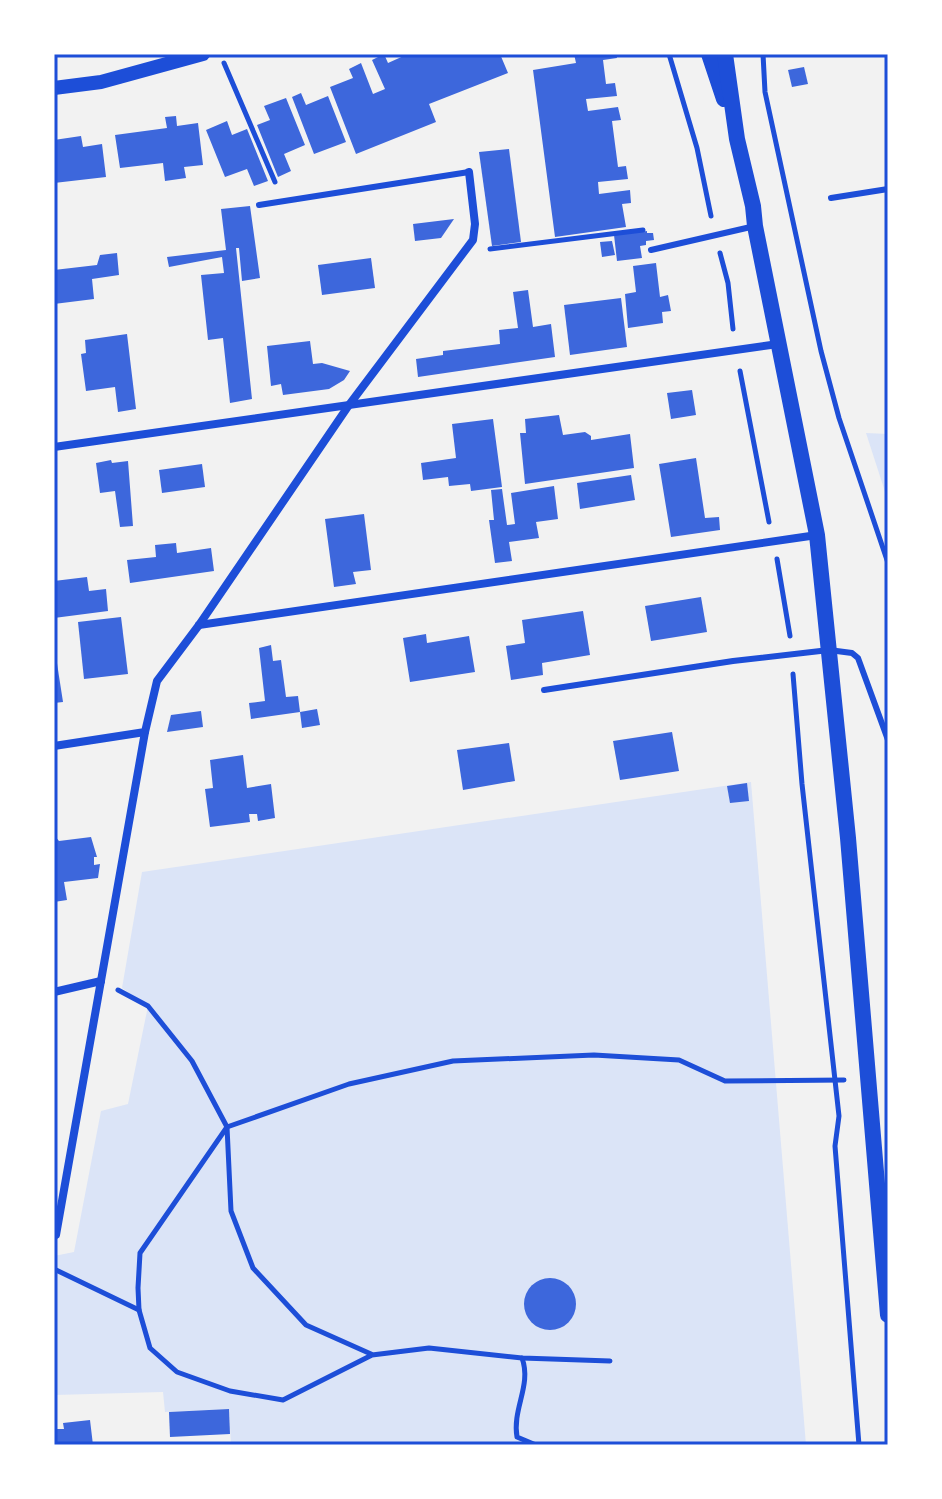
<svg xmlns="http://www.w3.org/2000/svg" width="942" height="1499" font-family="'Asap Condensed',sans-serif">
<rect width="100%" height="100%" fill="#f2f2f2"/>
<g fill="#dbe4f7">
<polygon points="866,433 888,434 888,501"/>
<polygon points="751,782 806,1445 231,1445 229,1409 165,1412 163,1392 54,1395 54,1256 74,1252 101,1111 128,1104 148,1006 122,988 142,872"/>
</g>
<g fill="#3d67dc">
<polygon points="384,54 388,63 408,54 500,54 508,73 429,104 436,122 356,154 330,87 353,78 349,69 361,63 373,94 385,89 372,60"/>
<polygon points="574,54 616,54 617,58 603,60 606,84 615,83 617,96 586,99 588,111 618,107 621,120 612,121 618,167 626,166 628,179 598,182 599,194 630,190 631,203 622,204 626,227 555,237 533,70 576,63"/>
<polygon points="804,67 808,84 792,87 788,70"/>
<polygon points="301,93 306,105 328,96 346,142 314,154 292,97"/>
<polygon points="286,98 305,145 284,154 291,171 278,177 257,125 270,120 264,106"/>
<polygon points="176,116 177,126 198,123 203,165 184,167 186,178 165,181 163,163 120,168 115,135 167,128 165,117"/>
<polygon points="227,121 232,135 247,129 268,181 254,186 247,169 225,177 206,130"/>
<polygon points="81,136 83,147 102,144 106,177 54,183 54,140"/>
<polygon points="509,149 521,242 492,246 479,152"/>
<polygon points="250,206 260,278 242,281 239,248 236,248 252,399 230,403 223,338 208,340 201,275 224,273 222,257 169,267 167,257 226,250 221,209"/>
<polygon points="454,219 441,238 415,241 413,224"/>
<polygon points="647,231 647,233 653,233 654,240 646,241 646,245 640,246 642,258 617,261 614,235"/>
<polygon points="612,241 615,255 602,257 600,242"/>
<polygon points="117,253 119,275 92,279 94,299 54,304 54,270 97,265 100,255"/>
<polygon points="371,258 375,288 322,295 318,265"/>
<polygon points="656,263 660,297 668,295 671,311 662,312 663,323 628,328 625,294 636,292 633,266"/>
<polygon points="528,290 533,327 551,324 555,357 418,377 416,359 443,355 443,351 500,344 499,330 518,328 513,292"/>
<polygon points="621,298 627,347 570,355 564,305"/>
<polygon points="127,334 136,409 118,412 115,387 86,391 81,354 86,353 85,340"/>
<polygon points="310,341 313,364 322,363 350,371 344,380 329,389 283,395 281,384 271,386 267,346"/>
<polygon points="692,390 696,415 671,419 667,393"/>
<polygon points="559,415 563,435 585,432 591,436 591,440 630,434 634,468 525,484 520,433 526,433 525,419"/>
<polygon points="493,419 502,487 471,491 470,484 449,486 448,477 423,480 421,463 456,458 452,424"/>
<polygon points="696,458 705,518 719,517 720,530 671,537 659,464"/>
<polygon points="111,460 112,463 128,461 133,526 120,527 115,491 100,493 96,463"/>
<polygon points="202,464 205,487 162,493 159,470"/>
<polygon points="631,475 635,500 580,509 577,483"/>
<polygon points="554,486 558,519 536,522 539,538 509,542 512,561 495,563 489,520 494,520 491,490 502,489 507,525 515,524 511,493"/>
<polygon points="364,514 371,570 353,572 356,584 334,587 325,519"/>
<polygon points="176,543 177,553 211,548 214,571 130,583 127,560 156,557 155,545"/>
<polygon points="87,577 89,591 106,589 108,611 54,618 54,581"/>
<polygon points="701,597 707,632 651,641 645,606"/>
<polygon points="583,611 590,655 542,663 543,675 511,680 506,646 525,643 522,620"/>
<polygon points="121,617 128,674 84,679 78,622"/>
<polygon points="426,634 427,643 469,636 475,672 410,682 403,638"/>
<polygon points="54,644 63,702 54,703"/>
<polygon points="271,645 273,661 281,660 286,697 298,696 300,712 251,719 249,703 265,701 259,648"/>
<polygon points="317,709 320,725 302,728 300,712"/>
<polygon points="201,711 203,727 167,732 171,715"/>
<polygon points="672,732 679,771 620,780 613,741"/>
<polygon points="509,743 515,781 463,790 457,750"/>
<polygon points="243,755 247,788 271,784 275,818 258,821 257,814 249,814 250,822 210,827 205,789 213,788 210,760"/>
<polygon points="747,783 749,801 730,803 727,786"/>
<polygon points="54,835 59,841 91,837 97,857 94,857 94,865 100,864 98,878 64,882 67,900 54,902"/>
<circle cx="550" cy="1304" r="26"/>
<polygon points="229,1409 230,1434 170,1437 169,1412"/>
<polygon points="90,1420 93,1445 54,1445 54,1429 64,1429 63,1423"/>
</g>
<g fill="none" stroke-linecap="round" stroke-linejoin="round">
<g stroke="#1d4ed8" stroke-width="5">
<polyline points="669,54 697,148 711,216"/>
<polyline points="763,54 765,92 821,351 839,418 888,563"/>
<polyline points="224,63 275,182"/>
<polyline points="490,249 643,230"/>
<polyline points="720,253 728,283 733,329"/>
<polyline points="740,371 769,522"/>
<polyline points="777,559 790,636"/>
<polyline points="793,674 802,784 839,1116 835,1146 859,1445"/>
<polyline points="118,990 148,1006 192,1061 227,1127 231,1211 253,1268 306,1325 371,1354"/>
<polyline points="54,1269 139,1310"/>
<path d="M522,1358C532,1385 512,1409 517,1437L536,1445"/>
<polyline points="610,1361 522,1358 429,1348 372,1355 283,1400 230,1391 177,1372 150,1348 139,1310 138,1288 140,1253 227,1127 349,1084 453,1061 594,1055 679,1060 725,1081 844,1080"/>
</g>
<g stroke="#1d4ed8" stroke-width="6">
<polyline points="831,198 888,189"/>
<polyline points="259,205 469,172"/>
<polyline points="651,250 755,226"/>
<polyline points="544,690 733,661 829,650 852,653 858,658 888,740"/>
</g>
<g stroke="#1d4ed8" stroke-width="8">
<polyline points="54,447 778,344"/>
<polyline points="199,625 817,535"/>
<polyline points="54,746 145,732 157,681 199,625 349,405 473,240 475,224 469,172"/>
<polyline points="54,992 101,981"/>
<polyline points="54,1236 56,1235 145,732"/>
</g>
<polyline stroke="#1d4ed8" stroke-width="14" points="54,88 101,82 203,54"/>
<g stroke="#1d4ed8" stroke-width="16">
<polyline points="709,54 724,99"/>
<polyline points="725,54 737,139 753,206 755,226 817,535 848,838 888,1315"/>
</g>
</g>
<rect width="942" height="1499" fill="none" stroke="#ffffff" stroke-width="112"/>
<rect x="56" y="56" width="830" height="1387" fill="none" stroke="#1d4ed8" stroke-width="3"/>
</svg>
